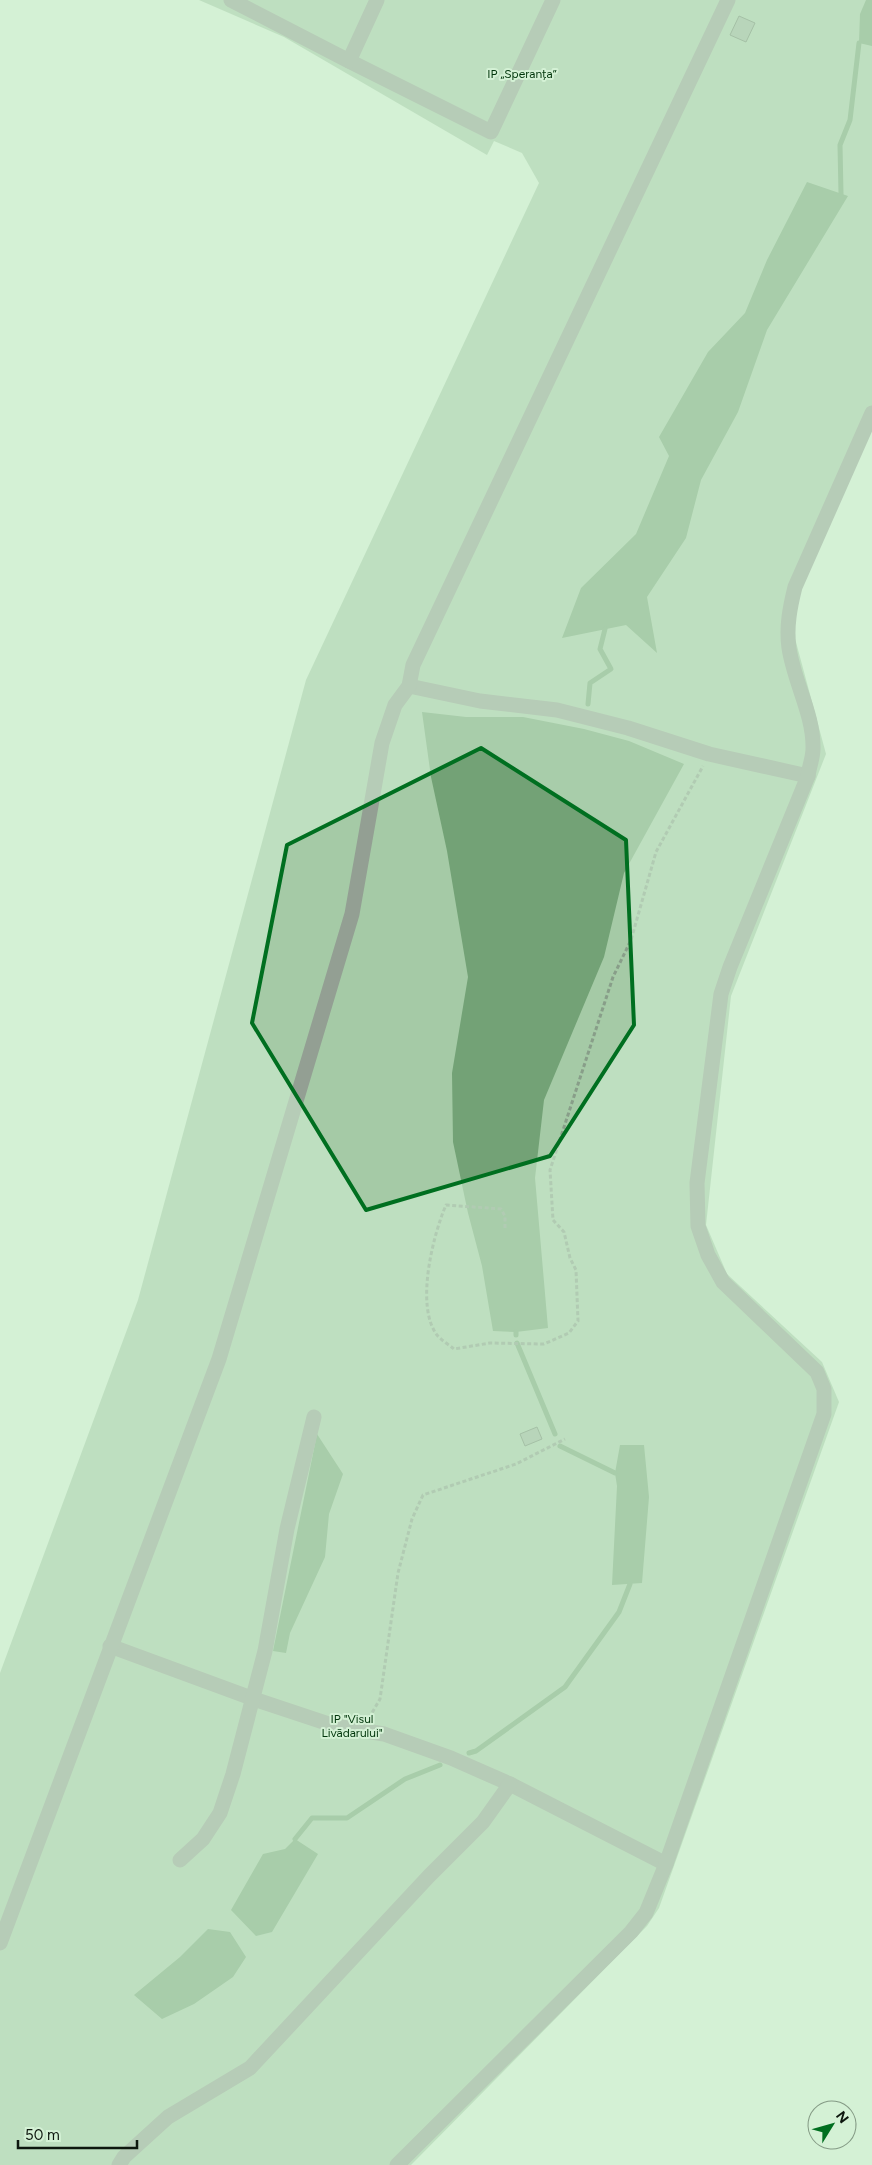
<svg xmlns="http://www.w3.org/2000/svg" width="872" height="2165" font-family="Figtree,sans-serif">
<rect width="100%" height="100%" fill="#d4f1d5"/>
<polygon fill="#a5caa6" points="199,0 872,0 872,426 798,596 793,631 826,754 731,996 706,1225 727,1274 822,1362 839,1402 659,1908 647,1926 411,2165 0,2165 0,1673 138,1300 306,680 539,183 522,153 494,141 487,155 284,37"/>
<g fill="#73a276">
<polygon points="866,0 872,0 872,46 859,43 860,14"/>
<polygon points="807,182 848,196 767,330 738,412 701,480 686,538 647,597 657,653 626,625 562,638 581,588 636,534 669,456 659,437 708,352 745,313 767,260"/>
<polygon points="422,712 466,717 523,717 584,729 629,741 684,764 624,873 604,957 544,1100 535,1178 548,1328 516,1332 493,1331 482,1266 468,1213 453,1142 452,1073 468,977 447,851 431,777"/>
<polygon points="317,1434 343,1474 329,1514 325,1557 290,1633 286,1653 273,1651"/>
<polygon points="620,1445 644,1445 649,1497 642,1583 612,1585 617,1486 615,1473"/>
<polygon points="295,1839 318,1854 272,1932 256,1936 231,1910 263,1854 285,1849"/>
<polygon points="208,1929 230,1932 246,1957 233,1977 194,2004 162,2019 134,1995 180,1957"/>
</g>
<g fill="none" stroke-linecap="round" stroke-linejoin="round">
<g stroke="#73a276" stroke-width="5">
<polyline points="841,194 840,145 850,120 859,43"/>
<polyline points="588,704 590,683 611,669 600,649 605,629"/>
<polyline points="516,1332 516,1335"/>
<polyline points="517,1343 555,1434"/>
<polyline points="560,1446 615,1473"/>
<polyline points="469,1753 476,1751 565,1687 619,1612 630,1584"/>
<polyline points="295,1839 312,1818 347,1818 405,1779 440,1765"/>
</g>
</g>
<g fill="#98b499" stroke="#6c866d">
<polygon points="739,16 755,23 746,42 730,35"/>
<polygon points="537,1427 542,1439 525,1446 520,1434"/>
</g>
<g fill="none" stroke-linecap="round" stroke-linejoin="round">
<g stroke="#889e89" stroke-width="3" stroke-dasharray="4 2.5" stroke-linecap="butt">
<path d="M505,1228V1216L501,1209L446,1205C433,1235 415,1306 437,1335C441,1340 449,1345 454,1349L490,1343L544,1344L569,1333L578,1321L576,1270L570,1258L564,1232L553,1220L550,1170L613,977L631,940L656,852L703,766"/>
<polyline points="369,1718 380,1699 398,1573 412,1519 423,1495 516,1464 565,1439"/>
</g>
<g stroke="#939f93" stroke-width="15">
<polyline points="231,0 349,61 491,132 553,0"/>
<polyline points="349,61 377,0"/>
<polyline points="409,686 480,701 557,710 628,728 709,754 808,776"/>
<polyline points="110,1646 254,1699 335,1726 384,1734 451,1758 510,1784 666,1864"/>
<polyline points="180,1860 203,1839 220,1813 233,1774 265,1651 287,1529 314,1417"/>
<polyline points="0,1943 219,1359 352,914 382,743 395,705 409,686 413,665 728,0"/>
<polyline points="119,2165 124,2157 168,2117 250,2068 429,1876 483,1822 510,1784"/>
<path d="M397,2165L631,1932L646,1913L666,1864L824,1414V1389L817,1372L723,1282L708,1255L698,1226L697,1183L721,994L730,967L808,776C809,767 813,758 813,749C814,715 794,682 789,648C786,627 790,607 795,587L872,413"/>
</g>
</g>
<path d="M0 0H872V2165H0ZM481,748L626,840L634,1025L550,1156L366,1210L252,1023L287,845Z" fill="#d4f1d5" fill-opacity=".55" fill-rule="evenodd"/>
<path fill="none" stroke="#006f20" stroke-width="4" stroke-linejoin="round" d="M481,748L626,840L634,1025L550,1156L366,1210L252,1023L287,845Z"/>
<g text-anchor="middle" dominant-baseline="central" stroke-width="4" stroke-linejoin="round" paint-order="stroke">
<g font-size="12" fill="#00360b" stroke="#d4f1d5">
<text x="522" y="74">IP „Speranța”</text>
<text x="352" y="1719">IP "Visul<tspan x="352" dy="14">Livădarului"</tspan></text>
</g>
</g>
<g transform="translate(832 2125) rotate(53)"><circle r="24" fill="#d4f1d5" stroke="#849a85"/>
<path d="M0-4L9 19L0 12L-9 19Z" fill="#006f20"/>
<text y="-8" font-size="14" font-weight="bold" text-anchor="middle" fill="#0d170e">N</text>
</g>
<path d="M18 2140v8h119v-8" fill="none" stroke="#0d170e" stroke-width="2.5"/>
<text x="25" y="2140" font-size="15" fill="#0d170e" stroke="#d4f1d5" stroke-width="4" paint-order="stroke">50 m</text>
</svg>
